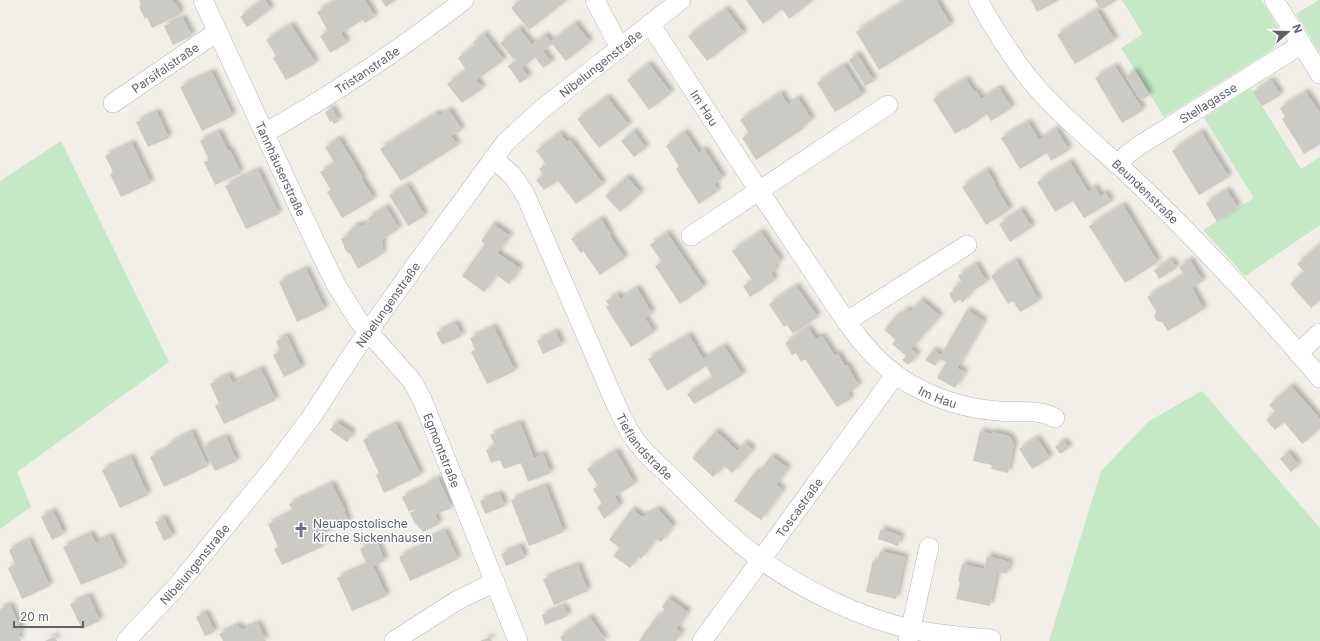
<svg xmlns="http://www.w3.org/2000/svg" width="1320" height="641" font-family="Inter,sans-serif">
<defs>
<filter id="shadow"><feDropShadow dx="3.5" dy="-3.5" stdDeviation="2" flood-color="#0004"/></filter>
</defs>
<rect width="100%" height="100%" fill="#f1efe8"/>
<g fill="#c5e8c5">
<path d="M1122,0H1261L1279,29C1282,39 1278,45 1270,51L1164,117L1121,48L1143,34Z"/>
<polygon points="1319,0 1320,0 1320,53 1296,14"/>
<polygon points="1251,88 1301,169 1320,157 1320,225 1245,276 1203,230 1254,198 1204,118"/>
<polygon points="61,141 169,362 17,472 31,507 0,529 0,181"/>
<polygon points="1202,391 1320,528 1320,641 1049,641 1101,471 1149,421"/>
</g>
<g fill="#cccac5" filter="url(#shadow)">
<polygon points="139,0 172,0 174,4 176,3 181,14 152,28 147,17 145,19 139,6 141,5"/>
<polygon points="262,0 265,0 271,9 247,27 240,17"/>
<polygon points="337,0 365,0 375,17 365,23 363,20 341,33 347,43 330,53 320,36 328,31 317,12"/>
<polygon points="381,0 396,0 386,7"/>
<polygon points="521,0 567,0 529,30 511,8"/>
<polygon points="746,0 809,0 811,2 789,19 782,9 763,24"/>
<polygon points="906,0 936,0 951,25 879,70 856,32"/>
<polygon points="1031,0 1059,0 1037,12"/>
<polygon points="1095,0 1117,0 1101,10"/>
<polygon points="726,9 744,33 707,61 688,36"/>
<polygon points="1097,10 1115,40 1075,64 1057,35"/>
<polygon points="183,18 192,36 173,45 164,26"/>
<polygon points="575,23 590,42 566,61 552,44 543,51 552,62 543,68 535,57 522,68 529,77 520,83 508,66 517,60 515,58 513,59 500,43 519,28 532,45 545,35 551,42"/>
<polygon points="291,25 316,63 286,80 273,58 276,56 266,40"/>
<polygon points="484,34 504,60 476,80 483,88 462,103 447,84 466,70 458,58 475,45 473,42"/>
<polygon points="857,54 874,81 865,86 849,60"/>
<polygon points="649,64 671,93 649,110 627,80"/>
<polygon points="844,65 863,95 835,112 817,83"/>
<polygon points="1115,66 1143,110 1122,123 1095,78"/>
<polygon points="1135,71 1150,95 1141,100 1126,76"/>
<polygon points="212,72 233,116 202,131 180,87"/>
<polygon points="966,79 974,92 976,91 981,99 999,88 1012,108 991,121 987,114 964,130 964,128 955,134 933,99"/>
<polygon points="1271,80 1281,95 1262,106 1253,92"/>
<polygon points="1306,92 1320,113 1320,144 1304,154 1282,119 1285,117 1280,108"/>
<polygon points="781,93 788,105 798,98 812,120 803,126 804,128 756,160 742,138 749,133 740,120"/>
<polygon points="607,97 629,125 599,148 577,119"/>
<polygon points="332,108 339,121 334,124 332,121 330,122 325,112"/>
<polygon points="449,110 462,130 451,136 458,145 401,181 380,149 437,113 439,116"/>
<polygon points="157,112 169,138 148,147 136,122"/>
<polygon points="1028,122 1039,140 1056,129 1069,150 1051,161 1047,153 1020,169 1001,138"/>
<polygon points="634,131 646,148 634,157 621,141"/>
<polygon points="219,132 228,151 230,150 241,173 215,185 204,162 209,160 200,141"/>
<polygon points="685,132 699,153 704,149 723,178 714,184 718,191 699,204 676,169 679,166 666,146"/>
<polygon points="1201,132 1229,177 1199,195 1172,151"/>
<polygon points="560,133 567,142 570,140 603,184 576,204 558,181 544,190 536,180 543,175 539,169 546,164 536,151"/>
<polygon points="339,139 363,178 361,178 374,199 342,218 327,192 331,190 320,172 335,164 325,147"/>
<polygon points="132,143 151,183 121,197 110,174 113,172 105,156"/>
<polygon points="1070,162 1088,192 1095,187 1100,196 1106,193 1111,202 1084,218 1073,201 1055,212 1037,182"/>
<polygon points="258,170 279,214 246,229 225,186"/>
<polygon points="987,170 995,183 994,184 1010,210 986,225 962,187"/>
<polygon points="627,177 641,193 620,212 605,196"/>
<polygon points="407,185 425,216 408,226 389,195"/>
<polygon points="1227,190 1238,208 1217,222 1206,203"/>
<polygon points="1123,205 1158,262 1125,283 1089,226"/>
<polygon points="386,207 399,229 381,240 383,243 382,250 384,253 358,269 350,254 346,251 341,239 349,234 348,232 355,226 361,225 362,226 370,221 368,218"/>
<polygon points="1021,210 1032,227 1010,242 999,224"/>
<polygon points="601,219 611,235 610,236 625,258 600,275 583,251 581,253 571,239"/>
<polygon points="493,224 510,236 497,253 520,268 509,284 496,275 484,292 462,276 485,244 481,241"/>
<polygon points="761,232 781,261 774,266 777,269 771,273 775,280 750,297 743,286 752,280 732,251"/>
<polygon points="667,233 704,287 680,304 655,266 662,262 650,245"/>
<polygon points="1320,244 1320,300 1311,308 1290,284 1304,272 1297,264"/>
<polygon points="1016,260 1039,301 1020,312 1013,301 1008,304 991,276"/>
<polygon points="1171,260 1177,268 1159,279 1154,270"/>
<polygon points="1190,260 1203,281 1192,288 1204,309 1168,331 1162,322 1157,321 1154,317 1156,311 1147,297 1184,275 1179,267"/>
<polygon points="976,264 987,282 969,293 970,294 962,303 960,300 954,303 949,294 954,290 953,288 962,282 958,276"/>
<polygon points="306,269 325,309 297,322 279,282"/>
<polygon points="796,286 818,317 793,334 787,325 784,327 769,304"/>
<polygon points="637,288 652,313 645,318 654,332 631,347 606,307 609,305 606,301 618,294 620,299"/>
<polygon points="921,300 940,316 911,349 918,355 908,365 902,360 906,356 892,344 896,340 884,330 897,315 900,316 906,309 910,312"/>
<polygon points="967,310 984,321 957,368 965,372 955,388 937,378 946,362 940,359 935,366 925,360 933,350 941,355"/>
<polygon points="456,323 462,336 442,345 436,333"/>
<polygon points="494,327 515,371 487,384 471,352 475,350 470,338"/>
<polygon points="808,328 816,339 822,336 835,356 838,354 845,366 847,365 859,386 848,393 851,399 837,407 805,359 801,362 796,353 792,355 785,343"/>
<polygon points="556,332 562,345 543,354 537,341"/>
<polygon points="689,335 703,359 724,346 743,375 694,404 687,394 713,378 706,366 667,391 648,359"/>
<polygon points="287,336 302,368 284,377 273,355 280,351 276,341"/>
<polygon points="261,369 276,400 224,424 215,406 219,404 210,384 229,375 233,383"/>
<polygon points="1291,386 1320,419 1320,429 1302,444 1284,422 1275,430 1266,420 1275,412 1269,405"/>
<polygon points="336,422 353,433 347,442 330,430"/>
<polygon points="520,423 534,458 543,454 551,473 528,482 521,463 504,469 500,460 491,463 486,450 495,446 490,435"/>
<polygon points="396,424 421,475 384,493 376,475 379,473 363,440"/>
<polygon points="716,431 737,451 745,443 753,450 732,473 724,466 713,477 692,458"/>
<polygon points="980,431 992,434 993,432 1009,436 1014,444 1008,473 991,469 992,465 973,461"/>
<polygon points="192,432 208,466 164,487 150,457 169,448 167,445"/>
<polygon points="226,437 237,461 215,471 203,447"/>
<polygon points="1037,438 1050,458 1032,469 1019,449"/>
<polygon points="1064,441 1069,448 1060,454 1055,447"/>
<polygon points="616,451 635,484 615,496 620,506 604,519 597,507 602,504 593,489 598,486 587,469"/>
<polygon points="1288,452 1299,465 1291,472 1280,459"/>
<polygon points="771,456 788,468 776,485 783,490 761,520 734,501 756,471 759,473"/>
<polygon points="131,457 148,495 120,508 102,470"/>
<polygon points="438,478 452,508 435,514 439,524 423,532 416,524 415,524 410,513 422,506 409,512 402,497 425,487 424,486"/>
<polygon points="332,484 345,510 344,511 349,522 319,536 324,546 282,565 274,549 278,547 268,524 293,512 289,504"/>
<polygon points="546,486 564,532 529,546 511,500"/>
<polygon points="500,494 505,506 485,514 480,501"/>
<polygon points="632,509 642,517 658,509 673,526 661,542 656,539 641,559 638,557 630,568 613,556 620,548 609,540"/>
<polygon points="53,511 64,534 52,540 41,517"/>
<polygon points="164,518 173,536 164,541 155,522"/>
<polygon points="881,529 901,536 898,546 878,539"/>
<polygon points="445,531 458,559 410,581 399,557 427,544 425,540"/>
<polygon points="91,534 96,543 110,536 124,567 81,585 63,547"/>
<polygon points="29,540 50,586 22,599 8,568 15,564 9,550"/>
<polygon points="377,541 385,561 373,566 387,596 352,611 337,578 367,565 360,549"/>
<polygon points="520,546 525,558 506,566 501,554"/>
<polygon points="880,551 905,557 896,599 866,592 873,560 878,562"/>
<polygon points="987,556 1010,562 1007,574 997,572 990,606 956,599 960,582 958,582 962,564 984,569"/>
<polygon points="578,565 588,591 554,605 543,579"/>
<polygon points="89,596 100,621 82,629 70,604"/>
<polygon points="668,598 688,612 676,629 682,633 676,641 639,641 657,616 659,617 665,609 662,607"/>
<polygon points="10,605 22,632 18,634 21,641 0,641 0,609"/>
<polygon points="564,606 568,616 545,625 542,615"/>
<polygon points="206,613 215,632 205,636 196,617"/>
<polygon points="590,617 606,641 562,641 560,637"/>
<polygon points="258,623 266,641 223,641 219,634 238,625 240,629 242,628 243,630"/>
<polygon points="55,636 57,641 45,641"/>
<polygon points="490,637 492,641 480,641"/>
</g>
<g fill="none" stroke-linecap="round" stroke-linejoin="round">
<defs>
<g id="street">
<path id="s1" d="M203,0L300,210L335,283L358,320L412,381L422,399L518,641"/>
<polyline points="595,0 620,48"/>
<path id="s2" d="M978,0C995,31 1014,61 1037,88C1069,124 1108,154 1143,188C1205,248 1264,312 1320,378"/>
<polyline points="1274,0 1320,74"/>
<path id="s3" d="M650,24C702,103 753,183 806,261C836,305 864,358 910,384C938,400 968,409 999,411C1019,413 1037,408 1055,418"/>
<path id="s4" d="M113,103L217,32"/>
<path id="s5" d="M265,133C335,93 401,49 464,0"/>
<path id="s6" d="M493,158L513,176L525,194L614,400C621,415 628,432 639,445C652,461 668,473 682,488C707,513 731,538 760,559C803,590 859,617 910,629C937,635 964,637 991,639"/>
<path id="s7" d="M1117,164L1128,154L1140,145L1302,44"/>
<polyline points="691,236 888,105"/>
<polyline points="847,321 967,245"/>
<polyline points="1298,353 1320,333"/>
<path id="s8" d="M126,641L177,586L274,467L312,416L351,356L417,263L505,143L542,109L681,0"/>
<polyline points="394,641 458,600 495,582"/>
<path id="s9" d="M702,641L895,375"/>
<polyline points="908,641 929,547"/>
</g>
</defs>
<use href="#street" stroke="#b5b8bc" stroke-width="20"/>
<use href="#street" stroke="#fff" stroke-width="19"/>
</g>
<defs>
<symbol id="church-bare" viewBox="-9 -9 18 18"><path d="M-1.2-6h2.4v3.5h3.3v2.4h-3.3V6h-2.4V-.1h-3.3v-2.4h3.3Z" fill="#6b7280" stroke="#fff" stroke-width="2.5" paint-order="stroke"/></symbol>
</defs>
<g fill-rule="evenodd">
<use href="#church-bare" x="290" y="519" width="22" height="22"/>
</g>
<g text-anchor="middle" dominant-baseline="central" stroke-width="3" stroke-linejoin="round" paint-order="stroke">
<g font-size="12" fill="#5f6368" stroke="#fff">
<text stroke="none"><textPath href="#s8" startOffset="751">Nibelungenstraße</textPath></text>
<text stroke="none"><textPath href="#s4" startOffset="63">Parsifalstraße</textPath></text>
<text stroke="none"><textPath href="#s5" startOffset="120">Tristanstraße</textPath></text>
<text stroke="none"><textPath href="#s7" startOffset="110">Stellagasse</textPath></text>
<text stroke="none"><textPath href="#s3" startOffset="100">Im Hau</textPath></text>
<text stroke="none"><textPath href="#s1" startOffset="186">Tannhäuserstraße</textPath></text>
<text stroke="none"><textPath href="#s2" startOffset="256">Beundenstraße</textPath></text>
<text stroke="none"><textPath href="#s8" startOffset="427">Nibelungenstraße</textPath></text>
<text stroke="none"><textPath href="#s3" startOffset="477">Im Hau</textPath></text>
<text stroke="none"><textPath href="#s6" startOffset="329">Tieflandstraße</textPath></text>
<text stroke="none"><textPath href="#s1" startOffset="513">Egmontstraße</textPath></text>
<text stroke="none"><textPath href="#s9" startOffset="165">Toscastraße</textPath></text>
<text stroke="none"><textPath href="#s8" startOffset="103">Nibelungenstraße</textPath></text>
</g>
<g font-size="12" fill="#5b616d" stroke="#fff" text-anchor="start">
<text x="313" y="523">Neuapostolische<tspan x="313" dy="14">Kirche Sickenhausen</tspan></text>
</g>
</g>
<g transform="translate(1288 32) rotate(70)" stroke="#ffffff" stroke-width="3" paint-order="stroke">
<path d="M0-3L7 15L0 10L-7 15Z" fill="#5f6368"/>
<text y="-6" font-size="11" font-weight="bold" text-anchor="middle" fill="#5f6368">N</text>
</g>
<path d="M14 621v6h69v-6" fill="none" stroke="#5f6368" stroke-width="2"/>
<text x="20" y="621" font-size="12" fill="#5f6368" stroke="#ffffff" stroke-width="3" paint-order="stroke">20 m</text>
</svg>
